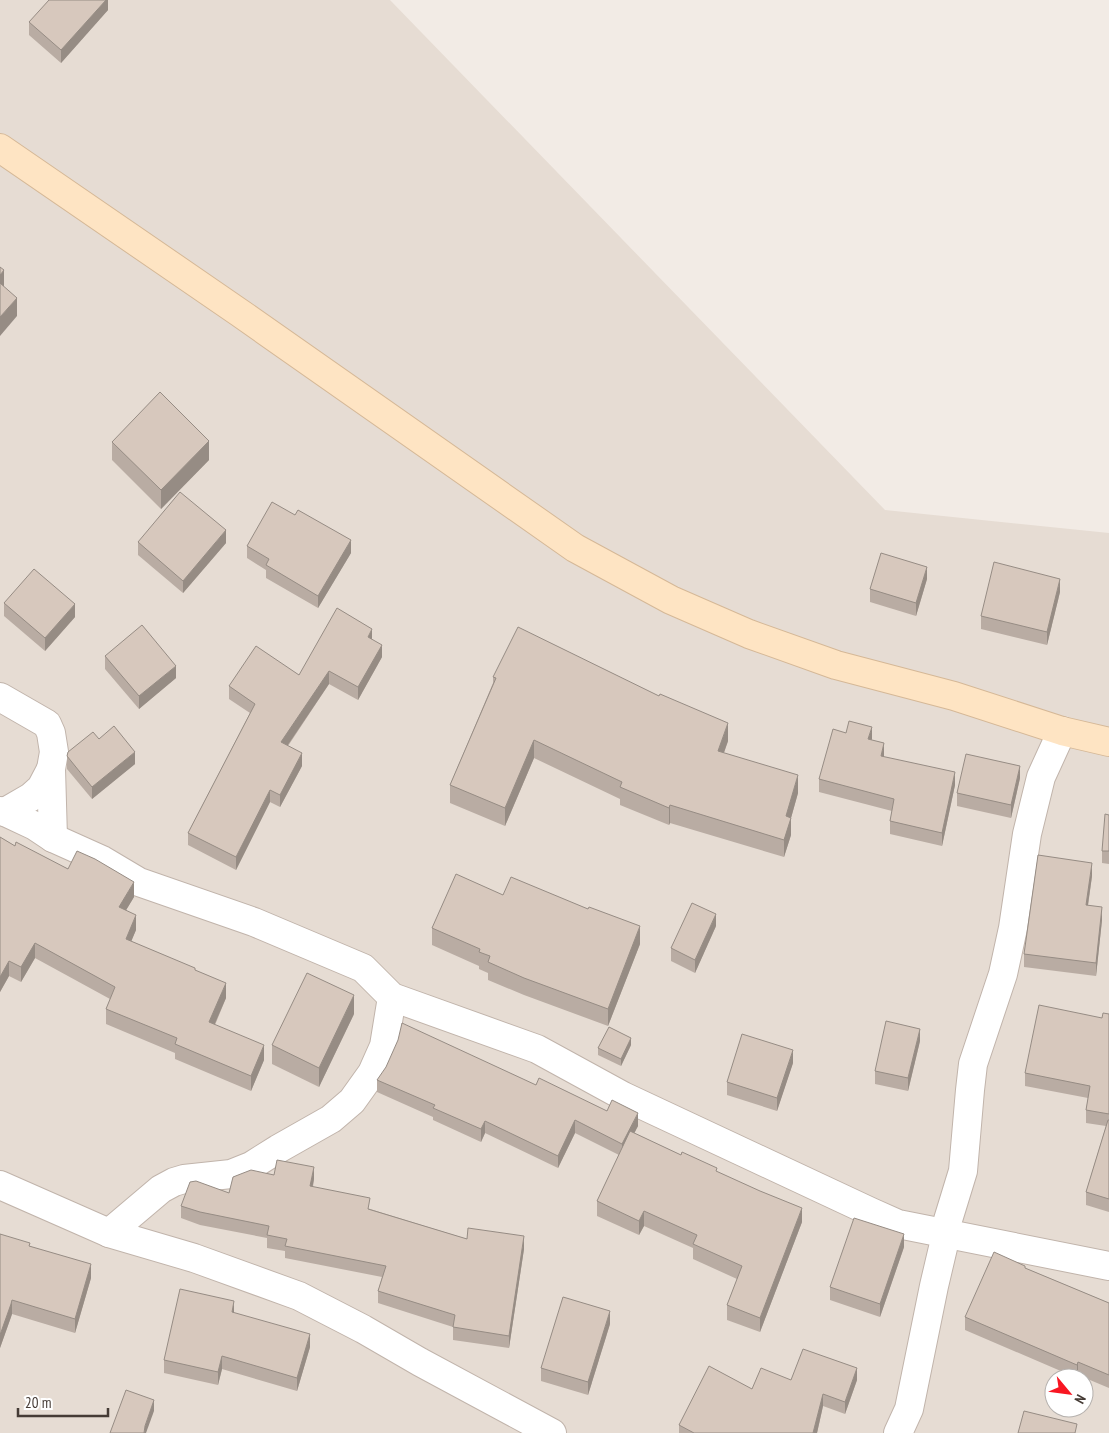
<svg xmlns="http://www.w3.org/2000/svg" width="1109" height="1433" font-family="'PT Sans Narrow',sans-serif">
<rect width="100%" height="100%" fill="#f2ebe5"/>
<path fill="#e6dcd3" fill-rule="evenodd" d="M0,0H390L885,510L1109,533V1433H0ZM1054,1378H1084V1408H1054Z"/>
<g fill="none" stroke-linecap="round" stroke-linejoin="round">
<defs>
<g id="street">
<polyline points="0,697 47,724 51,733 54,752 51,769 53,838"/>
<polyline points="0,811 5,812 35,826 53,838 102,860 139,882 254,922 363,968 392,997 537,1049 623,1096 871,1212 898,1224 1109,1266"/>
<polyline points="5,812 31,797 41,788 51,769"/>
<polyline points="0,1185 109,1233 194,1258 299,1296 363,1329 420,1362 552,1433"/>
<polyline points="109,1233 161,1189 174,1182 184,1179 231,1174 251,1166 278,1149 331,1119 352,1101 372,1073 384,1046 392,997"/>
<polyline points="898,1433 909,1409 934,1286 946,1235 944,1233 963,1171 970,1090 973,1064 1003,974 1013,928 1027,834 1041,777 1062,731"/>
</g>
<polyline id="secondary" points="0,148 240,313 575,548 671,600 749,634 836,665 954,696 1062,731 1109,742"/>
</defs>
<use href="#street" stroke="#c1b4ab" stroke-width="30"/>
<use href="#secondary" stroke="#d5b897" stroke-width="30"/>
<use href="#street" stroke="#fff" stroke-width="28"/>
<use href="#secondary" stroke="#fee4c3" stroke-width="28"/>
</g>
<g fill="#b9aca3">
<polygon points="108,0 108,10 61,63 29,35 29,22"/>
<polygon points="112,442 209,460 161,509 112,460"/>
<polygon points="295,515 351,553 318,608 266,578 266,570 247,558 247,546"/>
<polygon points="138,542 226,543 183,593 138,555"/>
<polygon points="927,579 916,616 870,602 870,589"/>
<polygon points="1060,592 1047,645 981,629 981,616"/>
<polygon points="4,603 75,617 45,651 4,616"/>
<polygon points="372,639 382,657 358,700 329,684 288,746 302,766 280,807 270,802 236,870 188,845 188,833 250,713 229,699 229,686 299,675"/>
<polygon points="105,656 176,678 139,709 105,669"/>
<polygon points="493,677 728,741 724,753 798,793 791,818 791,835 784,857 670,823 669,825 620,805 620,799 534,758 505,826 450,803 450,785 493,683"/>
<polygon points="872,740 884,757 955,785 942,846 890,834 890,821 892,811 819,792 819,779"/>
<polygon points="67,756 135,764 92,799 67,769"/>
<polygon points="1020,778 1011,818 957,806 957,793"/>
<polygon points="1109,815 1109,864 1102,863 1102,851"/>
<polygon points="0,837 15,846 134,897 126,910 136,930 131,941 195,970 226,998 215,1025 264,1060 251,1091 175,1059 175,1053 106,1024 106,1009 110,999 35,958 21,982 9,976 0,992"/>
<polygon points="1092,876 1088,906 1102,920 1096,976 1024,967 1024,954"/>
<polygon points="503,895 640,944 608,1026 524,995 488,980 488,973 479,969 479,966 432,945 432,928"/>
<polygon points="716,926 695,973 671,961 671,948"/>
<polygon points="354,1014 319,1087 272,1064 272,1045"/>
<polygon points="1109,1014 1109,1212 1086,1205 1086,1192 1106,1126 1086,1123 1086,1110 1088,1098 1025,1086 1025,1073 1102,1018"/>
<polygon points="920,1041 908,1091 875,1084 875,1071"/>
<polygon points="631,1045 621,1066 598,1055 598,1048"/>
<polygon points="793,1063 777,1111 727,1095 727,1082"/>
<polygon points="377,1080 536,1085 638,1126 634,1133 717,1172 802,1222 760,1332 727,1320 727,1305 737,1279 693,1259 693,1248 644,1226 639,1235 597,1216 597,1201 619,1155 575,1133 558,1168 485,1133 481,1142 433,1120 433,1117 377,1092"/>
<polygon points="274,1175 314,1179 313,1187 370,1209 467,1239 524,1249 509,1348 453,1340 453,1327 378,1303 378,1291 382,1277 285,1258 285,1251 267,1248 267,1238 200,1225 181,1218 181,1206 229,1193"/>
<polygon points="0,1234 30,1246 91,1278 75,1333 12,1314 11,1317 0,1348"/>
<polygon points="904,1247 880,1317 830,1300 830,1287"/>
<polygon points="1025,1268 1109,1303 1109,1388 1078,1375 1077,1378 965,1330 965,1317"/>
<polygon points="234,1313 310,1347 297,1391 222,1369 218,1385 164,1373 164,1360"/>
<polygon points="610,1324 588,1395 541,1381 541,1368"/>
<polygon points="791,1380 857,1380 845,1414 823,1406 817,1433 679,1433 679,1425 752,1389"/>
</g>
<g fill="#968c84">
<polygon points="106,0 108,0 108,10 61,63 61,50"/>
<polygon points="4,270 4,289 0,294 0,275"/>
<polygon points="17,298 17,316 0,336 0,317"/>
<polygon points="209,441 209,460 161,509 161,490"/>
<polygon points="226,530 226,543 183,593 183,581"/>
<polygon points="351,540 351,553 318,608 318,596"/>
<polygon points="927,567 927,579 916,616 916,603"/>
<polygon points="1060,579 1060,592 1047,645 1047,632"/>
<polygon points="75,604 75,617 45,651 45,638"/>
<polygon points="372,629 372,642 368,637"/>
<polygon points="382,645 382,657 358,700 358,687"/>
<polygon points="176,666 176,678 139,709 139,696"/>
<polygon points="329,671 329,684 281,755 281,742"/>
<polygon points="728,723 728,741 718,769 718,751"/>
<polygon points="872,727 872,739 868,752 868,739"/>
<polygon points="534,740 534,758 505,826 505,808"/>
<polygon points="884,743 884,756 881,769 881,756"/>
<polygon points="135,752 135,764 92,799 92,787"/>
<polygon points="302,753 302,766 280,807 280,795"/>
<polygon points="1020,766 1020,778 1011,818 1011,805"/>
<polygon points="955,772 955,785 942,846 942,833"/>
<polygon points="798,775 798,793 791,818 791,835 784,857 784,840 786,816"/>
<polygon points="270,790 270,802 236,870 236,857"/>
<polygon points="670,805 670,823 669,825 669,808"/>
<polygon points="1092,863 1092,876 1086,918 1086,905"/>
<polygon points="134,882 134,897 119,922 119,907"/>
<polygon points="1102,907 1102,920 1096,976 1096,963"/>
<polygon points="716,914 716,926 695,973 695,960"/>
<polygon points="136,915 136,930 126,954 126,939"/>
<polygon points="640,926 640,944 608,1026 608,1009"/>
<polygon points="35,943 35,958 21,982 21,967"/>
<polygon points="9,961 9,976 0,992 0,977"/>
<polygon points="226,983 226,998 209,1037 209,1022"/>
<polygon points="354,995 354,1014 319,1087 319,1068"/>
<polygon points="920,1029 920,1041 908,1091 908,1078"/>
<polygon points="631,1038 631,1045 621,1066 621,1059"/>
<polygon points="264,1045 264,1060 251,1091 251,1076"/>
<polygon points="793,1050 793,1063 777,1111 777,1098"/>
<polygon points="638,1113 638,1126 622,1157 622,1144"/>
<polygon points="575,1120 575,1133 558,1168 558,1156"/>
<polygon points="485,1121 485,1133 481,1142 481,1129"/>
<polygon points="314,1167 314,1179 310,1199 310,1186"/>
<polygon points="802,1208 802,1222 760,1332 760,1318"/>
<polygon points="644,1211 644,1226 639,1235 639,1221"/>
<polygon points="904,1234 904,1247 880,1317 880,1304"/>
<polygon points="524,1236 524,1249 509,1348 509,1336"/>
<polygon points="91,1264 91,1278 75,1333 75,1319"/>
<polygon points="12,1300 12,1314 11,1317 0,1348 0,1335 11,1304"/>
<polygon points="234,1301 234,1314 232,1312"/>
<polygon points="610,1311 610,1324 588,1395 588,1382"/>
<polygon points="310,1334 310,1347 297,1391 297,1378"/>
<polygon points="222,1356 222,1369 218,1385 218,1372"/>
<polygon points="1078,1362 1078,1375 1077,1378 1077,1365"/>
<polygon points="857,1368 857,1380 845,1414 845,1402"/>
<polygon points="823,1394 823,1406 817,1433 813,1433"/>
<polygon points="154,1400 154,1411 146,1433 144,1433 145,1426"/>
</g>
<g fill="#d7c8bd" stroke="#968c84">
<polygon points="49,0 106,0 61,50 29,22"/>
<polygon points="0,267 4,270 0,275"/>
<polygon points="0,283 17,298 0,317"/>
<polygon points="160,392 209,441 161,490 112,442"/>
<polygon points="180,492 226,530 183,581 138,542"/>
<polygon points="272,502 295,515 298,510 351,540 318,596 266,565 269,559 247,546"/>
<polygon points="881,553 927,567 916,603 870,589"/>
<polygon points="994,562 1060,579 1047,632 981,616"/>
<polygon points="34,569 75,604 45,638 4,603"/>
<polygon points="337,608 372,629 368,637 382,645 358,687 329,671 281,742 302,753 280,795 270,790 236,857 188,833 255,704 229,686 256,646 299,675"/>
<polygon points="142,625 176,666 139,696 105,656"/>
<polygon points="518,627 659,696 660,694 728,723 718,751 798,775 786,816 791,818 784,840 670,805 669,808 620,787 622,782 534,740 505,808 450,785 496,678 493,677"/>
<polygon points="849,721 872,727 868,739 884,743 881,756 955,772 942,833 890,821 894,799 819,779 833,729 846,733"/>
<polygon points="114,726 135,752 92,787 67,756 68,752 93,732 99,739"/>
<polygon points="966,754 1020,766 1011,805 957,793"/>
<polygon points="1105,814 1109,815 1109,851 1102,851"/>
<polygon points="0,837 15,846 16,842 68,869 77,851 95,859 134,882 119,907 136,915 126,939 195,968 195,970 226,983 209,1022 264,1045 251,1076 175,1044 177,1038 106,1009 115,987 35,943 21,967 9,961 0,977"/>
<polygon points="1038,855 1092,863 1086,905 1102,907 1096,963 1024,954"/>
<polygon points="456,874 503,895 511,877 588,909 589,907 640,926 608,1009 524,978 488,962 490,956 479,952 480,949 432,928"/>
<polygon points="692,903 716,914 695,960 671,948"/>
<polygon points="307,973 354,995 319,1068 272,1045"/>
<polygon points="1039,1005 1102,1018 1103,1013 1109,1014 1109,1114 1086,1110 1090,1086 1025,1073"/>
<polygon points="886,1021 920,1029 908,1078 875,1071"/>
<polygon points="402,1023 536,1085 539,1078 607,1111 612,1100 638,1113 622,1144 575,1120 558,1156 485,1121 481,1129 433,1108 435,1105 377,1080 386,1067 398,1040"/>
<polygon points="609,1027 631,1038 621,1059 598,1048"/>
<polygon points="742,1034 793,1050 777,1098 727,1082"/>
<polygon points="1108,1120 1109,1120 1109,1199 1086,1192"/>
<polygon points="630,1131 681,1155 682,1152 717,1168 716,1171 760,1191 802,1208 760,1318 727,1305 742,1266 693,1244 697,1235 644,1211 639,1221 597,1201"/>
<polygon points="277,1160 314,1167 310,1186 370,1198 368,1209 467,1239 468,1228 524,1236 509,1336 453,1327 455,1315 378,1291 386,1266 285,1246 287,1239 267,1235 269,1226 200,1212 181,1206 190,1182 196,1181 229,1193 233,1177 251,1170 274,1175"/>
<polygon points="854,1218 904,1234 880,1304 830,1287"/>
<polygon points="0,1234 30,1243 29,1246 91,1264 75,1319 12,1300 11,1304 0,1335"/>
<polygon points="994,1252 1025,1266 1025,1268 1109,1303 1109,1375 1078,1362 1077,1365 965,1317"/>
<polygon points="180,1289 234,1301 232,1312 310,1334 297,1378 222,1356 218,1372 164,1360"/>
<polygon points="563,1297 610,1311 588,1382 541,1368"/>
<polygon points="803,1349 857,1368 845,1402 823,1394 813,1433 694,1433 679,1425 709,1366 752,1389 761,1368 791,1380"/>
<polygon points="126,1390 154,1400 145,1426 144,1433 110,1433"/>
<polygon points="1024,1411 1077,1424 1075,1433 1018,1433"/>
</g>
<g transform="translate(1069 1393) rotate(119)"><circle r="24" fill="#ffffff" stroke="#b5b1ae"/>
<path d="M0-4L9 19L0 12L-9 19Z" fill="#f81622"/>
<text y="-8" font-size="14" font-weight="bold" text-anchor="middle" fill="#453b35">N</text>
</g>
<path d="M18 1408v8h90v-8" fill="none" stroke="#453b35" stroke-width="2.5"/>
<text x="25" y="1408" font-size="15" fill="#453b35" stroke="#ffffff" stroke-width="4" paint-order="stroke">20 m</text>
</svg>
